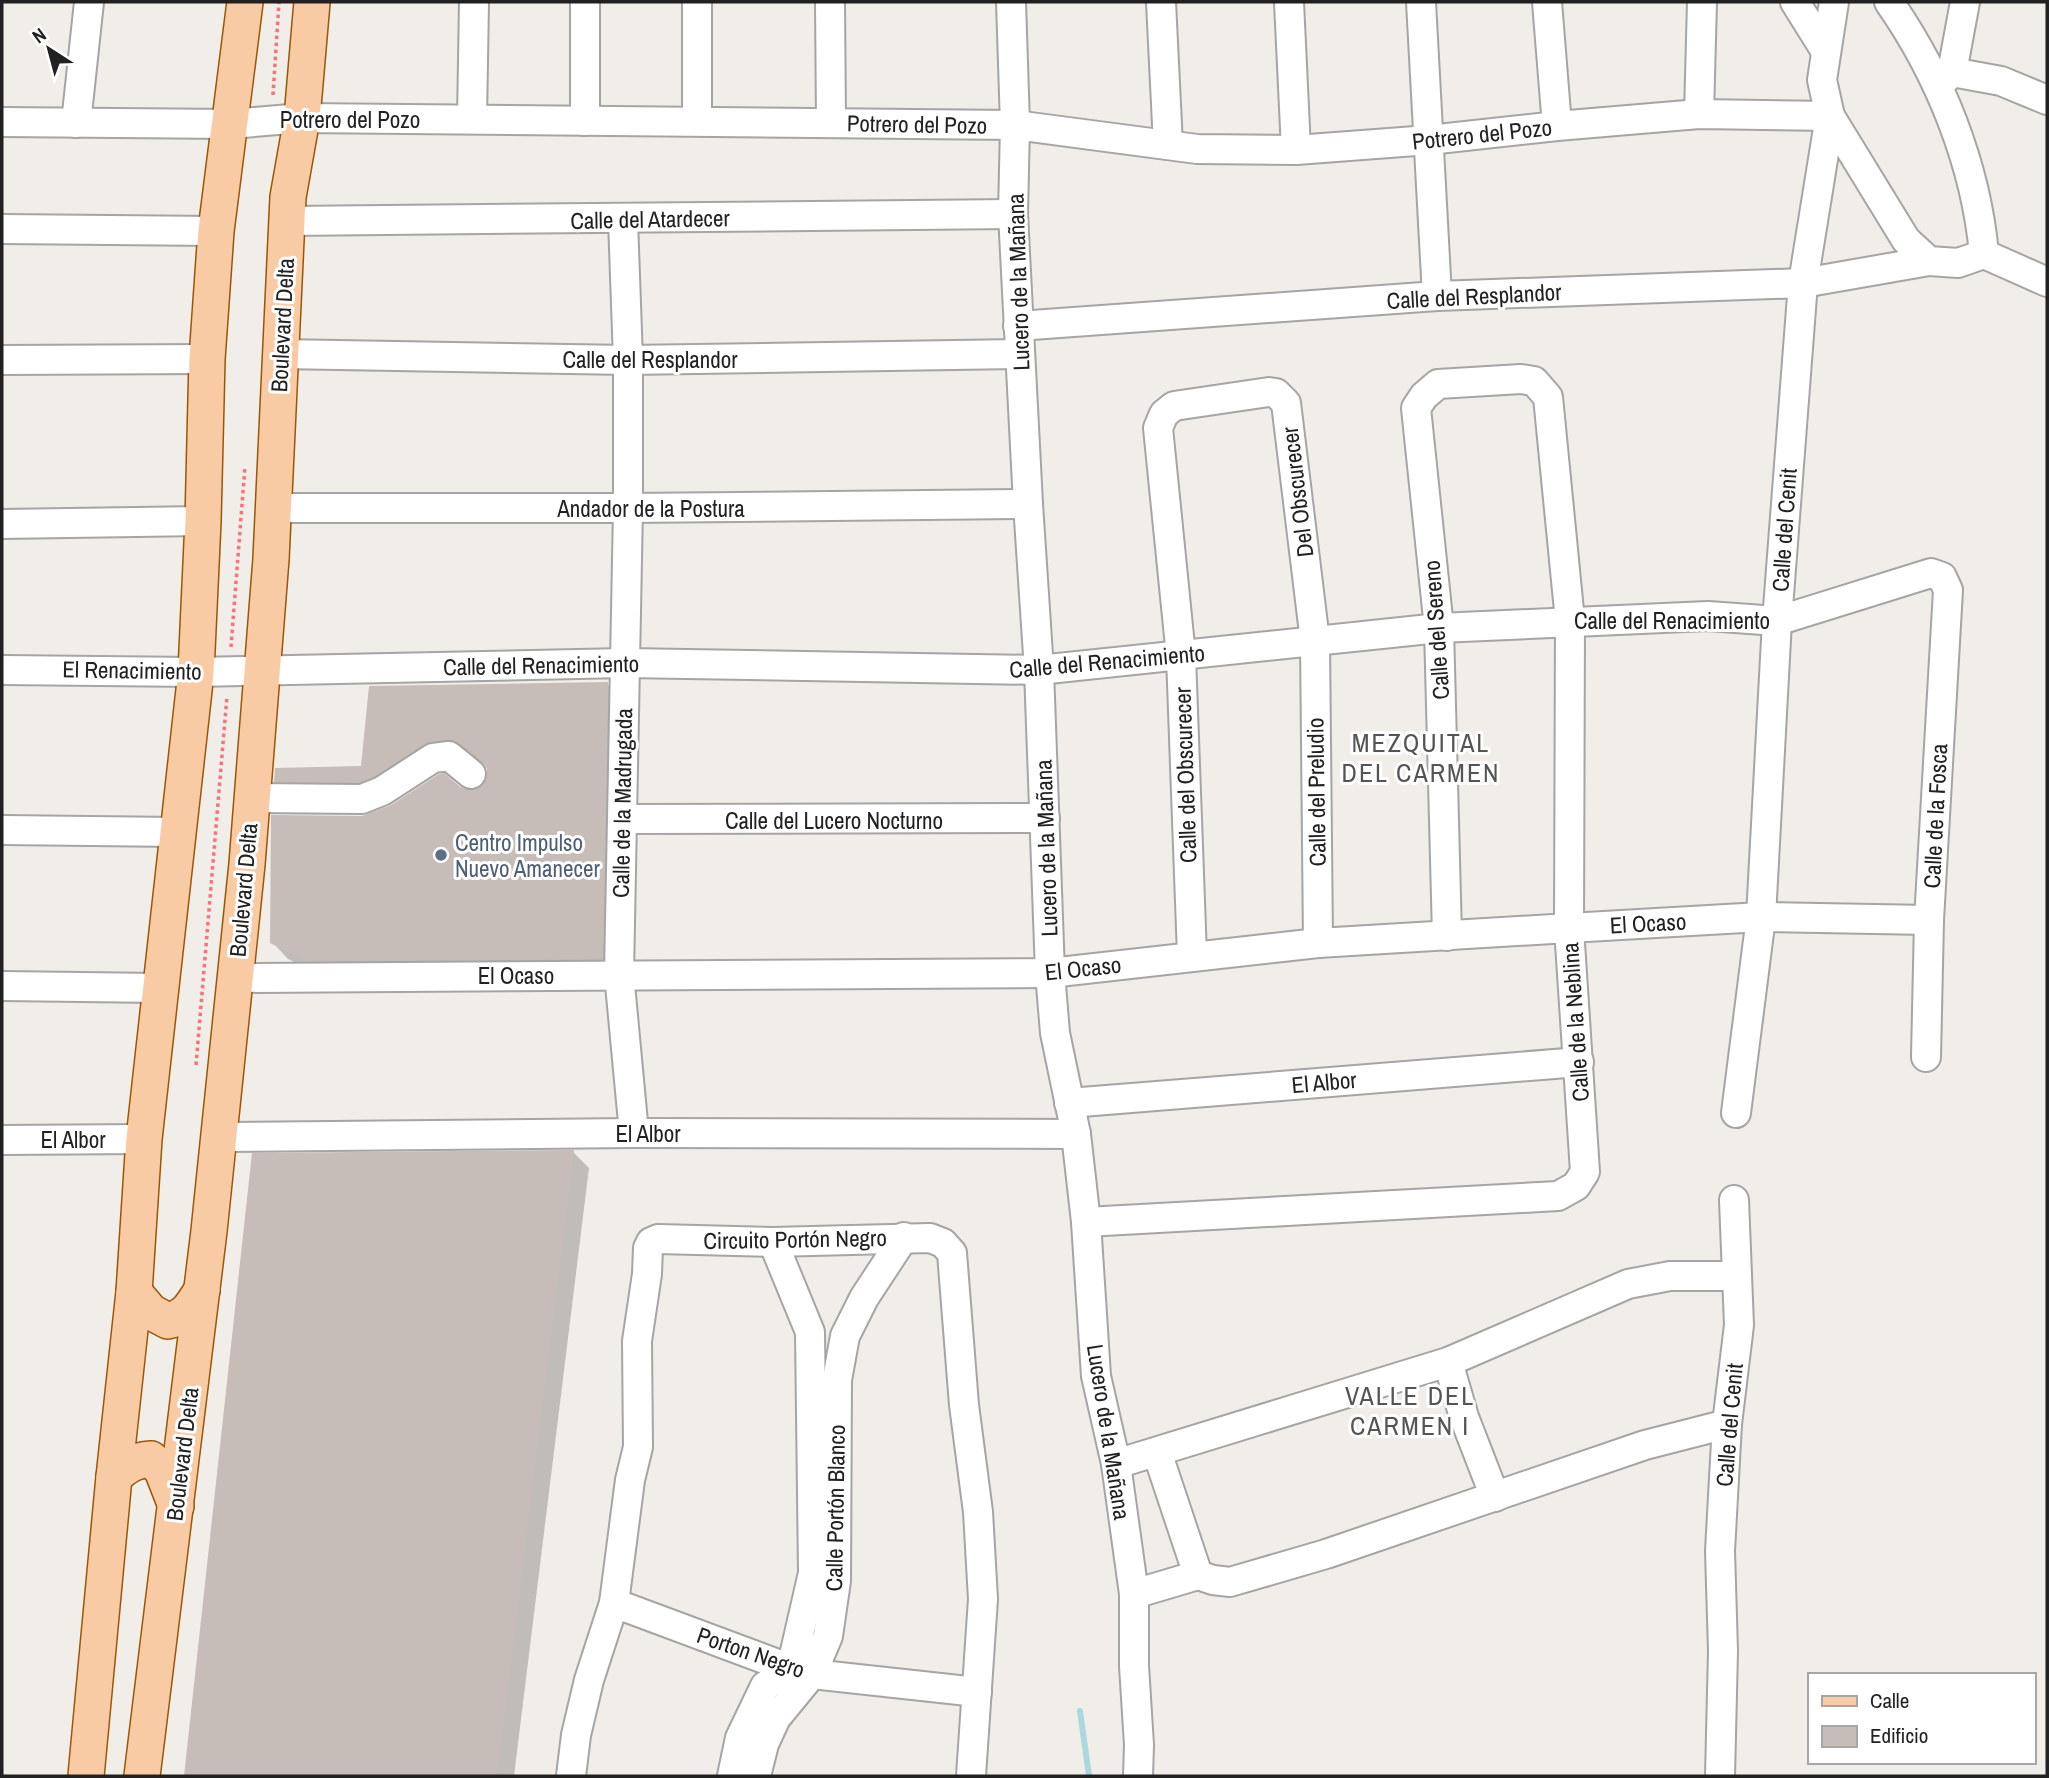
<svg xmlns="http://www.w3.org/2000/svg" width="2049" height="1778" font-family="'Archivo Narrow',sans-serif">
<rect width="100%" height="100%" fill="#f1ede8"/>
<g fill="#0003">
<polygon points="607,684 623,700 618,974 323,976 288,959 272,942 368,816 392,807 444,775 467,792 478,791 485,786 489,778 488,767 477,759 465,755 390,792 291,797 275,781 363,768 371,688"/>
<polygon points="573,1152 589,1168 514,1776 186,1776 253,1155"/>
</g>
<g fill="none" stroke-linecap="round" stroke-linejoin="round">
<polyline stroke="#aad8dd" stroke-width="6" points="1080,1711 1089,1776"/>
</g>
<g fill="#c6bcb8">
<polygon points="608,682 603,959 306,961 270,943 271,815 362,816 391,805 439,774 444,773 460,787 469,790 477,789 483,785 487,777 487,769 482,761 459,743 447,739 424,744 374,776 359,782 274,782 275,768 361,766 369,686"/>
<polygon points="574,1150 497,1776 184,1776 252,1153"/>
</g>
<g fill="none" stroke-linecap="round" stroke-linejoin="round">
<defs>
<g id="minor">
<polyline points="697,2 697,121"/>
<polyline points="830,2 831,123"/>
<polyline points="1011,2 1015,125 1013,214 1028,504 1039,670 1050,973 1055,1033 1076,1134 1086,1222 1096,1376 1116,1464 1134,1594 1134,1666 1139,1745 1138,1776"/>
<polyline points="1161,2 1168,145"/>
<polyline points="1289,2 1296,150"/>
<polyline points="1421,2 1437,296"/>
<polyline points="1547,2 1557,126"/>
<polyline points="1795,2 1825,50"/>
<path d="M1834,2L1822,80L1830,116L1906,240L1929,261L1958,263L1984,254C1976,165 1940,75 1889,2"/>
<polyline points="1952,72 1965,2"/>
<polyline points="1938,86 1952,72 2001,81 2047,100"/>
<polyline points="1699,114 1702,2"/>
<polyline points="472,119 474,2"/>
<polyline points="585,121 585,2"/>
<polyline points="2,122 230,124 302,118 1015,125 1197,149 1296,150 1429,140 1557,126 1699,114 1830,116"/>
<polyline points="76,123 89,2"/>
<polyline points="623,220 628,360 628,508 619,974 634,1133"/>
<polyline points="287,221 1013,214"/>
<polyline points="2,229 216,231"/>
<polyline points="1984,254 2047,282"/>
<polyline points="1018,326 1437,296 1803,283 1929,261"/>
<polyline points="280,354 628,360 1020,354"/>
<polyline points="2,360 207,359"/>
<polyline points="274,508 628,508 1028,504"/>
<polyline points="2,524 203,521"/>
<polyline points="2,670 196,672 625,663 1039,670 1439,628 1708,616 1777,621 1931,573 1942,577 1948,590 1929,920 1926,1057"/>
<polyline points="251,798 362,799 382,791 433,758 449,756 471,774"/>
<polyline points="622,819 1045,818"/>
<polyline points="2,830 179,832"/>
<polyline points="1192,956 1181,656 1158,428 1164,414 1174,406 1269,392 1276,393 1286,403 1315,641 1318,943"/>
<polyline points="234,978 1050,973 1318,943 1569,928 1761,917 1929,920"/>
<polyline points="2,986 160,988"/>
<polyline points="1069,1103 1579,1062"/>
<polyline points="1736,1113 1761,917 1777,621 1803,283 1830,116"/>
<polyline points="220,1137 634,1133 1076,1134"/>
<polyline points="2,1140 144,1139"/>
<polyline points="1086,1222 1558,1196 1576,1186 1585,1172 1569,928 1570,621 1548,397 1534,381 1521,379 1438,384 1424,396 1416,408 1439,628 1447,936"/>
<polyline points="1448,1362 1464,1417 1495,1497"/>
<polyline points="1157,1452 1198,1575 1213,1580 1230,1582 1326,1554 1645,1445 1727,1424"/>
<polyline points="1116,1464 1448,1362 1628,1284 1670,1276 1737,1276"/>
<polyline points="1134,1594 1198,1575"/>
<polyline points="614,1603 791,1669 812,1674 977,1692"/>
<polyline points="571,1776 576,1735 589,1680 614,1603 630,1480 638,1447 637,1341 647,1274 648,1248 651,1242 658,1239 773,1242 930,1238 943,1243 952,1253 964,1405 978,1512 983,1599 971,1776"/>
<polyline points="732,1776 740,1738 765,1686 791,1669 813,1573 810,1332 773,1242"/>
<polyline points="756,1776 764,1744 776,1718 812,1674 828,1636 836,1581 837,1380 845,1336 864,1298 904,1237"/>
<polyline points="1720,1776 1723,1651 1720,1551 1727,1424 1739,1325 1734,1200"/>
</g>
<g id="major">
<path d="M134,1292L151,1312L168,1321C187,1317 192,1305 202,1290"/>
<path d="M114,1477C126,1466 135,1460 151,1459L162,1470L176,1506"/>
<polyline points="86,1776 114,1477 134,1292 144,1139 196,672 203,521 207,359 216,231 245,2"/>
<polyline points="142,1776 209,1231 247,864 271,559 288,197 302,118 312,2"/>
</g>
</defs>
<use href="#minor" stroke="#a5a5a5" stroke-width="32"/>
<use href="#major" stroke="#9a5705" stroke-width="38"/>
<g stroke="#f67477" stroke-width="3.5" stroke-dasharray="3.5 3.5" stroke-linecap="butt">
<polyline points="273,95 279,2"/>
<polyline points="231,647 245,466"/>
<polyline points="196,1065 227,696"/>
</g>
<use href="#minor" stroke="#fff" stroke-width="28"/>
<use href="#major" stroke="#f9cba5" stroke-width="35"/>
</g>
<circle fill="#5c6f8a" stroke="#fff" stroke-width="2.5" cx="441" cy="855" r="7"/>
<g text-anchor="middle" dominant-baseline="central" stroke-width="6" stroke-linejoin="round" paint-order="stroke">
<g font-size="23" fill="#212121" stroke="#fff">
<text x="350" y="119">Potrero del Pozo</text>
<text transform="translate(917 124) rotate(1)">Potrero del Pozo</text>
<text transform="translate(1482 134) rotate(-6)">Potrero del Pozo</text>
<text transform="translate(650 219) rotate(-1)">Calle del Atardecer</text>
<text transform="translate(1018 282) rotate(-92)">Lucero de la Mañana</text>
<text transform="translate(1474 296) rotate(-3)">Calle del Resplandor</text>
<text transform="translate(282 325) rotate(-87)">Boulevard Delta</text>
<text x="650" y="359">Calle del Resplandor</text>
<text transform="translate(1297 492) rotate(-97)">Del Obscurecer</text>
<text x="651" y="508">Andador de la Postura</text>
<text transform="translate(1784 530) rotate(-86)">Calle del Cenit</text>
<text x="1672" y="620">Calle del Renacimiento</text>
<text transform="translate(1436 630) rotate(-94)">Calle del Sereno</text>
<text transform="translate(1107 661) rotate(-5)">Calle del Renacimiento</text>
<text transform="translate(541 665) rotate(-1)">Calle del Renacimiento</text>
<text transform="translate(132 670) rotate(1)">El Renacimiento</text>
<text transform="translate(1185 775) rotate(-92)">Calle del Obscurecer</text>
<text transform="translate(1316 792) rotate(-91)">Calle del Preludio</text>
<text transform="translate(622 803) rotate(-89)">Calle de la Madrugada</text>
<text transform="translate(1935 816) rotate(-87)">Calle de la Fosca</text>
<text x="834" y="820">Calle del Lucero Nocturno</text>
<text transform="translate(1046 848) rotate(-92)">Lucero de la Mañana</text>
<text transform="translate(243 890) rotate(-85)">Boulevard Delta</text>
<text transform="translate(1648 923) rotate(-3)">El Ocaso</text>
<text transform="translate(1083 968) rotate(-6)">El Ocaso</text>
<text x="516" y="975">El Ocaso</text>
<text transform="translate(1575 1022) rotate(-94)">Calle de la Neblina</text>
<text transform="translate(1324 1082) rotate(-5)">El Albor</text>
<text x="648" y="1133">El Albor</text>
<text x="73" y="1139">El Albor</text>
<text transform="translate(795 1239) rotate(-1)">Circuito Portón Negro</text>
<text transform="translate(1729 1425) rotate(-85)">Calle del Cenit</text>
<text transform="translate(1109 1432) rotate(81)">Lucero de la Mañana</text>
<text transform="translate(182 1454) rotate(-83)">Boulevard Delta</text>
<text transform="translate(835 1508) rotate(-89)">Calle Portón Blanco</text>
<text transform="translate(751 1652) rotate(19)">Porton Negro</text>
</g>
<g font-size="23" fill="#4e5e75" stroke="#fff" text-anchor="start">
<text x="455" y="842">Centro Impulso<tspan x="455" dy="26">Nuevo Amanecer</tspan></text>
</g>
<g font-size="26" letter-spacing="2" fill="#545454" stroke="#fff">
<text x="1421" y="742">MEZQUITAL<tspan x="1421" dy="30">DEL CARMEN</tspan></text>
<text x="1410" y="1395">VALLE DEL<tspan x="1410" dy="30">CARMEN I</tspan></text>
</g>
</g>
<rect width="2049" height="1778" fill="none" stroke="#212121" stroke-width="7"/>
<rect x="1808" y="1673" width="228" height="91" fill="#ffffff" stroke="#a6a6a6" stroke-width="2"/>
<rect x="1822" y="1696" width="35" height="10" fill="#f9cba5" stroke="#a6a6a6" stroke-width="2"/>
<text x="1870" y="1708" font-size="21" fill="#212121">Calle</text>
<rect x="1822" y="1726" width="35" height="21" fill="#c6bcb8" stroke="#a6a6a6" stroke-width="2"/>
<text x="1870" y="1743" font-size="21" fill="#212121">Edificio</text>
<g transform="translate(49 49) rotate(324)" stroke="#ffffff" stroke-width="5" paint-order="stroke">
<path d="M0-5L12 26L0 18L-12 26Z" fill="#212121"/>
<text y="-10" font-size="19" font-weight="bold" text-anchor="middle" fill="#212121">N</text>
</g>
</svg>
